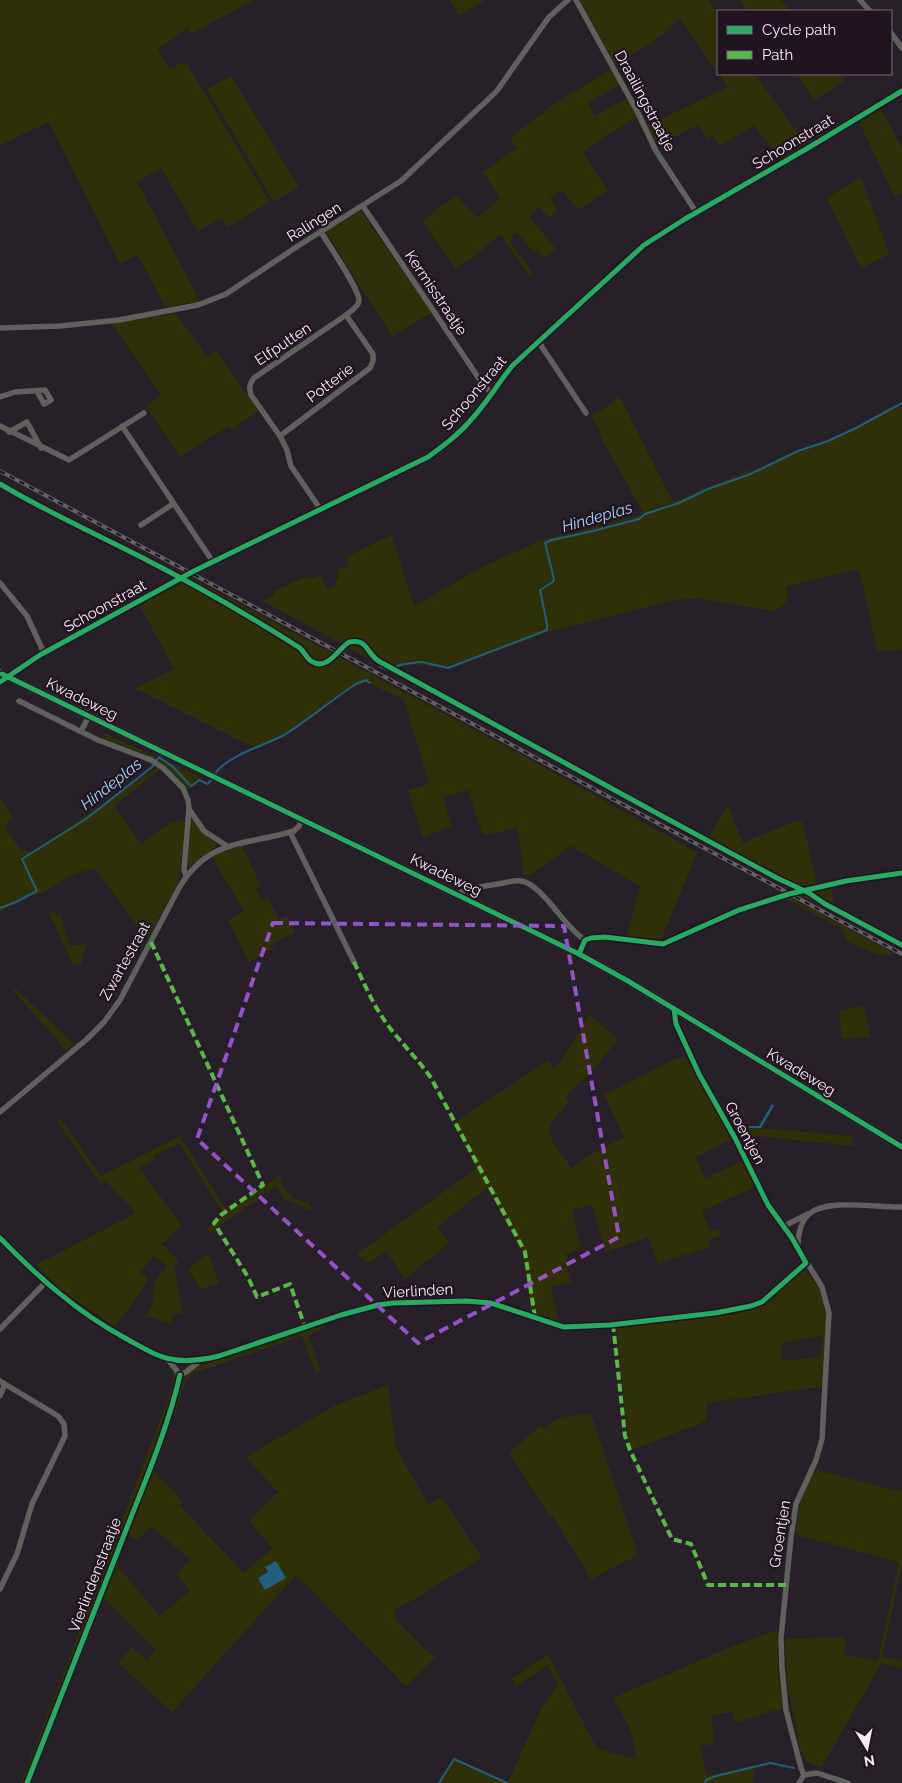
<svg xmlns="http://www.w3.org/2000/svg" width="902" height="1783" font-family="Raleway,sans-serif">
<rect width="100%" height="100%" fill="#282028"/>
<g fill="#2f3008" fill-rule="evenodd">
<polygon points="0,0 254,0 191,34 188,28 158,49 170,70 181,63 187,64 270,202 228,227 222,218 198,231 161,168 137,182 200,301 166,308 138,255 120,264 49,122 0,145"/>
<polygon points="450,0 485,0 459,16"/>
<polygon points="580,0 709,0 718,14 718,73 679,18 663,34 652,43 615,64"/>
<polygon points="740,0 781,0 790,11 748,11"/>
<polygon points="611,69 619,85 588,103 595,116 627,98 637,117 590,147 583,153 608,191 578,210 562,190 550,198 558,210 549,218 539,207 529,216 556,249 544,258 537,249 533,252 517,232 512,236 511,244 533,273 529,276 500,234 480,252 456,269 422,221 456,195 477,218 500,198 483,172 517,148 510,138 548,109 548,108"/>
<polygon points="719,74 755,74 804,142 778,156 754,125 720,146 712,136 708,139 698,125 658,145 647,126 728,87"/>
<polygon points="797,74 840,74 845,80 814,101"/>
<polygon points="231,76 299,187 274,202 207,89"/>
<polygon points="881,110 902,147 902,193 895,197 859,122"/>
<polygon points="861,177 889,254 861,268 827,198"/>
<polygon points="361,211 432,313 392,336 326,232"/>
<polygon points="176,313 207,357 217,351 258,411 231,430 228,426 180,457 146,406 161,395 112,324"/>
<path d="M619,395L673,502L750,470L751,472L800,450L830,440L900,405L902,411V650L877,651L860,572L856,570L786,586L788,599L781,607L772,611L699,598L675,600L552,631L456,666C429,670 418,658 391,671L263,601L275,595L274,591L302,578H313L321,575L327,589L337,585L335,580L339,578L337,570L349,566L346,557L392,535L414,606C444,590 473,571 503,557C514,552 525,550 535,542L644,514L598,432L600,431L591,416L608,406Z"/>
<polygon points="191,578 518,753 697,852 661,940 627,936 640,886 571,846 532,874 524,875 517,828 483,835 468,790 443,798 452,826 423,837 408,791 429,783 404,700 362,680 295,728 257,749 135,688 174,669 140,606"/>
<path d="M104,733L203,778L189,789C178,785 171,770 161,763C146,753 120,746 102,738Z"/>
<polygon points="158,767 159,770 114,806 141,844 170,823 187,819 179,878 176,887 147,939 95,868 70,876 41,894 29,895 0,912 0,797 13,817 6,824 7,831 20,849 31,852"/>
<polygon points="728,804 743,843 796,821 801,821 803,824 817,884 794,889 706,842"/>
<polygon points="191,818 202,832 217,845 216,847 189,866 187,861"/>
<polygon points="242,846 261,886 256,889 262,900 268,898 279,920 287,916 295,932 272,944 274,948 249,962 228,920 244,911 212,857 219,852"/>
<polygon points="831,886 836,914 799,894"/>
<polygon points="790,897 895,954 878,955 846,941 843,930 785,898"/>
<polygon points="54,911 57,916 61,916 70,946 87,944 81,964 73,965 49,913"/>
<polygon points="16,989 74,1044 66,1050 13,990"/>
<polygon points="863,1006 871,1037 842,1039 839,1011"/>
<path d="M590,1014L618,1040L585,1079H583L565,1098L568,1100V1103C553,1120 542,1127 557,1148C562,1155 567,1162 572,1168L590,1155L624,1137L604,1095L679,1057H686L732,1139L695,1157L705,1178L743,1161L755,1187L702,1211L710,1231L719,1229L722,1235L708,1240L710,1247L658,1264L649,1237L606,1252L592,1205L572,1210L581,1248L566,1254L571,1282L551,1287L559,1324L532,1314L523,1252L487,1188L437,1227L449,1243L405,1279L386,1251L368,1264L357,1254L477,1168L453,1124L548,1061L554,1069L562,1060Z"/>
<polygon points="60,1118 101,1176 180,1136 227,1211 279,1176 283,1186 294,1199 308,1203 312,1209 309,1211 304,1207 284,1199 276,1186 210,1233 207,1229 224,1214 179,1143 153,1156 155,1159 139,1168 182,1226 162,1244 179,1262 174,1266 183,1313 173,1315 172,1324 146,1316 153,1303 154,1283 167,1266 154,1256 140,1272 146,1277 147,1283 115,1327 61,1290 36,1265 136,1213 106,1181 101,1184 57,1121"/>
<polygon points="739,1128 772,1129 852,1136 853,1146 756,1136 738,1136"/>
<polygon points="207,1254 211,1260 219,1284 201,1289 188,1269"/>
<path d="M803,1269C837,1297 825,1348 824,1388L818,1387L707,1403L706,1421L632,1450L628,1437L616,1327L724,1315L758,1307L767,1301ZM823,1335L820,1357L782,1361L781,1343Z"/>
<path d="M324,1323L325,1328L308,1335L321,1371L316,1373L302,1336L194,1373L186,1380L175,1413L172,1410C178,1388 178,1379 198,1366Z"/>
<path d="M173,1371L177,1376L175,1387L158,1438L166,1440L154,1471L183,1502L180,1506L244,1573L272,1548L249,1521L278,1492L246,1457L334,1406L388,1385L396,1448L428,1504L442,1498L482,1558L394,1611L397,1621L428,1652L436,1657L406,1686L296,1575L172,1712L118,1663L132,1647L147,1660L156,1650L104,1599L41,1759L34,1757L24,1783H21L103,1571L167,1402L173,1384ZM151,1526L191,1560L176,1574L190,1591L160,1616L117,1566L128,1536L138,1540Z"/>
<polygon points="591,1414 638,1555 591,1579 553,1516 550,1517 509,1453 541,1425 544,1429 561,1417"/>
<path d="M817,1470L897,1491H902V1564L882,1657L902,1661V1668L881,1664L821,1768L809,1763L802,1756L787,1683L785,1639L846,1637L844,1655L878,1661L899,1562L796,1535C799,1513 800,1486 817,1470Z"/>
<path d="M777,1630L778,1668L783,1708L735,1723L732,1712L711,1716L714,1744L700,1746L707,1776L755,1765L753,1783H440L455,1759L508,1782L542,1707L558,1684L547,1665L517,1686L512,1679L548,1654L597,1749L636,1759C636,1736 625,1718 613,1698L731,1647Z"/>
</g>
<g fill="#1f607f">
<polygon points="772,1104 774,1106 761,1128 749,1128 749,1126 759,1126"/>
<polygon points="729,1113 747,1126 745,1128 736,1126 728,1115"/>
<polygon points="276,1561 286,1578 265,1590 258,1578 268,1572 265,1567"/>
</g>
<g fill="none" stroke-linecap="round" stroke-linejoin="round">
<g stroke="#1f607f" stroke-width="2">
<polyline points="380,667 390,670 400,665 412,663 422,662 448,668 547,630 547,624 540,590 553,582 554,579 545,543 552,540 593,531 639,519 645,514 679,503 708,489 748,475 798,451 828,441 856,428 902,403"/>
<path d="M214,775C227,755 264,746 284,735C309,720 331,700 356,684L366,680L370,683"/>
<polyline points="0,908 16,902 37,891 22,859 86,819 152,767 159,757 172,766 190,785 192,786 199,780 208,784 212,779"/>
<polyline points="439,1783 454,1759 507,1783"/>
<polyline points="705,1783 706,1780 716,1776 770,1763 794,1768"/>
</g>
<g stroke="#60605e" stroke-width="5.5">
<polyline points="576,0 638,113 656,151 696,212"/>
<polyline points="860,0 870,11"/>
<polyline points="891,33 902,48"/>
<polyline points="363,206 484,386 491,392"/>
<path d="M321,232C328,244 360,290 359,301C358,307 351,311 346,315L254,378C249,384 249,388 251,395L280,436L287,450L291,466L321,510"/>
<polyline points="0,328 60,326 119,320 198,305 226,294 298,246 401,181 496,92 549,17 568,0"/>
<polyline points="538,341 586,413"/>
<polyline points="0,397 15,392 45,390 51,400 44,404 37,391"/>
<polyline points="0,426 69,460 144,413"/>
<polyline points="122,426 213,562"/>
<polyline points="9,432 27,422 41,448"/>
<polyline points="280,436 370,368 373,361 373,354 346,315"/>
<polyline points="141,525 173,504"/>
<polyline points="0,583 27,616 44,653"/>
<polyline points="0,682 7,677"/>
<polyline points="19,701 98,740 151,760 163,768 183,788 188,800 189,809 204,831 227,846"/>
<polyline points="81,731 89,716"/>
<polyline points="290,832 354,962"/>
<polyline points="186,875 184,870 189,809"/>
<polyline points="797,892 846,881 902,873"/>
<path d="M456,894C470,888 483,886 498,884C505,883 514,880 521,881C541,883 565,928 585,940"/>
<polyline points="579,954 585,940 591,938 605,937 663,944 739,910 781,896"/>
<polyline points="674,1009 676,1024 699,1074 735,1138 768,1205 792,1238 822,1287 829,1313 822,1439 816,1460 796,1504 791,1537 781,1638 782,1668 786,1710 801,1768 804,1775"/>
<path d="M0,1112L87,1039L104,1022L120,1000L179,888C209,838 244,846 294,831L299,826L302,820"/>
<polyline points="784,1226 808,1214"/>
<path d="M0,1238C38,1277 77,1312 125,1338C138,1345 151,1354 166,1358C184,1363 202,1360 219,1356L341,1315L378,1305L393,1303L466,1301L491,1303L564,1327L610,1325L715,1313L751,1306L762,1302L806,1263"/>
<path d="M798,1247C798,1236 800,1222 809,1214C828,1198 878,1208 902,1207"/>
<polyline points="0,1329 45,1283"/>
<polyline points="167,1358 180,1375"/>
<polyline points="180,1375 186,1372 201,1360"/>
<polyline points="0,1381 58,1416 64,1424 65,1436 32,1504 17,1554 0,1589"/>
<polyline points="0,1396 5,1384"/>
<path d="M27,1783C59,1703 90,1623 121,1543C142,1488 167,1432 180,1375"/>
<polyline points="799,1783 804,1775 817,1773 848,1783"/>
</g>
<path stroke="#60605e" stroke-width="7" d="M7,677L40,655L194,571L428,457C443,446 458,435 470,421C486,404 498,383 513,365L644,245L685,219L808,148L902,91"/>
<polyline stroke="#646161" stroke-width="8" points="0,673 579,954 628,981 902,1147"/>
<defs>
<polyline id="rail" points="0,471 902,954"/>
</defs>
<use href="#rail" stroke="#646063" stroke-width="4"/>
<use href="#rail" stroke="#221321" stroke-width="2" stroke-dasharray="5.5" stroke-linecap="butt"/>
<g stroke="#58b947" stroke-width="4" stroke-dasharray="8 4" stroke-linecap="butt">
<polyline points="151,942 263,1185 221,1215 214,1223 248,1277 257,1297 290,1284 305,1327"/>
<path d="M354,962C364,983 373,1005 387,1024C401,1043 418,1059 431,1078L525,1252L535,1318"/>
<polyline points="613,1324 625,1436 630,1450 672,1539 691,1544 708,1585 786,1585"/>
</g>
<defs>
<g id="cycleway">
<path d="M0,484C45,511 92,532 139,556C194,584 248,615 300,648C304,652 307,658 311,661C327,672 338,649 349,642C364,639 365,647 373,656C376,660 380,662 384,664L662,816L777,878L809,893L825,904L902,945"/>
<polyline points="2,674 579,954 628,981 902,1147"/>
<path d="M0,682L40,655L194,571L428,457C443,446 458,435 470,421C486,404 498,383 513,365L644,245L685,219L808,148L902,91"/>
<polyline points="579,954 585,940 591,938 605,937 663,944 739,910 789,894 846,881 902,873"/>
<path d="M0,1238C38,1277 77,1312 125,1338C138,1345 151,1354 166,1358C184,1363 202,1360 219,1356L341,1315L378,1305L393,1303L466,1301L491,1303L564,1327L610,1325L715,1313L751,1306L762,1302L806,1263L792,1238L768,1205L735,1138L699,1074L676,1024L674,1009"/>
<path d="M27,1783C59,1703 90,1623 121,1543C142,1488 167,1432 180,1375"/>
</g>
</defs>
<use href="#cycleway" stroke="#221321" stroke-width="8"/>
<use href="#cycleway" stroke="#26ab63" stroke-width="5"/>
</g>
<path fill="none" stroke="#9452ca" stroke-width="4" stroke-dasharray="10 6" stroke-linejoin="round" d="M273,923L564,926L619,1237L418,1343L197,1139Z"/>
<g text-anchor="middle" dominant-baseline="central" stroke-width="4.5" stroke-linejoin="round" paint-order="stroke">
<g font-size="15" fill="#f6ecf5" stroke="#221321">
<text transform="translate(645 101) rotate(62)">Draailingstraatje</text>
<text transform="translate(793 142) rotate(-31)">Schoonstraat</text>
<text transform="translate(314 222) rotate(-32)">Ralingen</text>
<text transform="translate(436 293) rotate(56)">Kermisstraatje</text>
<text transform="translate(283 344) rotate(-34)">Elfputten</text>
<text transform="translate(330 383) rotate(-37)">Potterie</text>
<text transform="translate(474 393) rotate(-50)">Schoonstraat</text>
<text transform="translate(105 606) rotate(-29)">Schoonstraat</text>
<text transform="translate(82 699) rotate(26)">Kwadeweg</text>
<text transform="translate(446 875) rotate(26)">Kwadeweg</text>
<text transform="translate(125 961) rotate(-61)">Zwartestraat</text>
<text transform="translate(801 1072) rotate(31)">Kwadeweg</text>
<text transform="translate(745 1133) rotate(62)">Groentjen</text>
<text transform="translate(418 1291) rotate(-3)">Vierlinden</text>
<text transform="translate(780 1534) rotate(-81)">Groentjen</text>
<text transform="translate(95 1575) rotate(-69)">Vierlindenstraatje</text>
</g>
<g font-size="16" font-style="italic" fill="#a2d9f7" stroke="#221321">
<text transform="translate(597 517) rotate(-16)">Hindeplas</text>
<text transform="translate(111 784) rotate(-38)">Hindeplas</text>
</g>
</g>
<rect x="717" y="10" width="175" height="65" fill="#221321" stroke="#776a76"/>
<rect x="727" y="26" width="25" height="8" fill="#26ab63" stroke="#776a76"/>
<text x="762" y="35" font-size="15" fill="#f6ecf5">Cycle path</text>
<rect x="727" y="51" width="25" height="8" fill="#58b947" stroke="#776a76"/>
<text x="762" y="60" font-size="15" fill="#f6ecf5">Path</text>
<g transform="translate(867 1748) rotate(170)" stroke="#221321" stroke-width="4" paint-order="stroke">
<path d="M0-4L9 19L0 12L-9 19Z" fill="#f6ecf5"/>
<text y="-8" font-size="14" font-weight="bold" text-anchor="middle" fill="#f6ecf5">N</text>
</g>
</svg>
